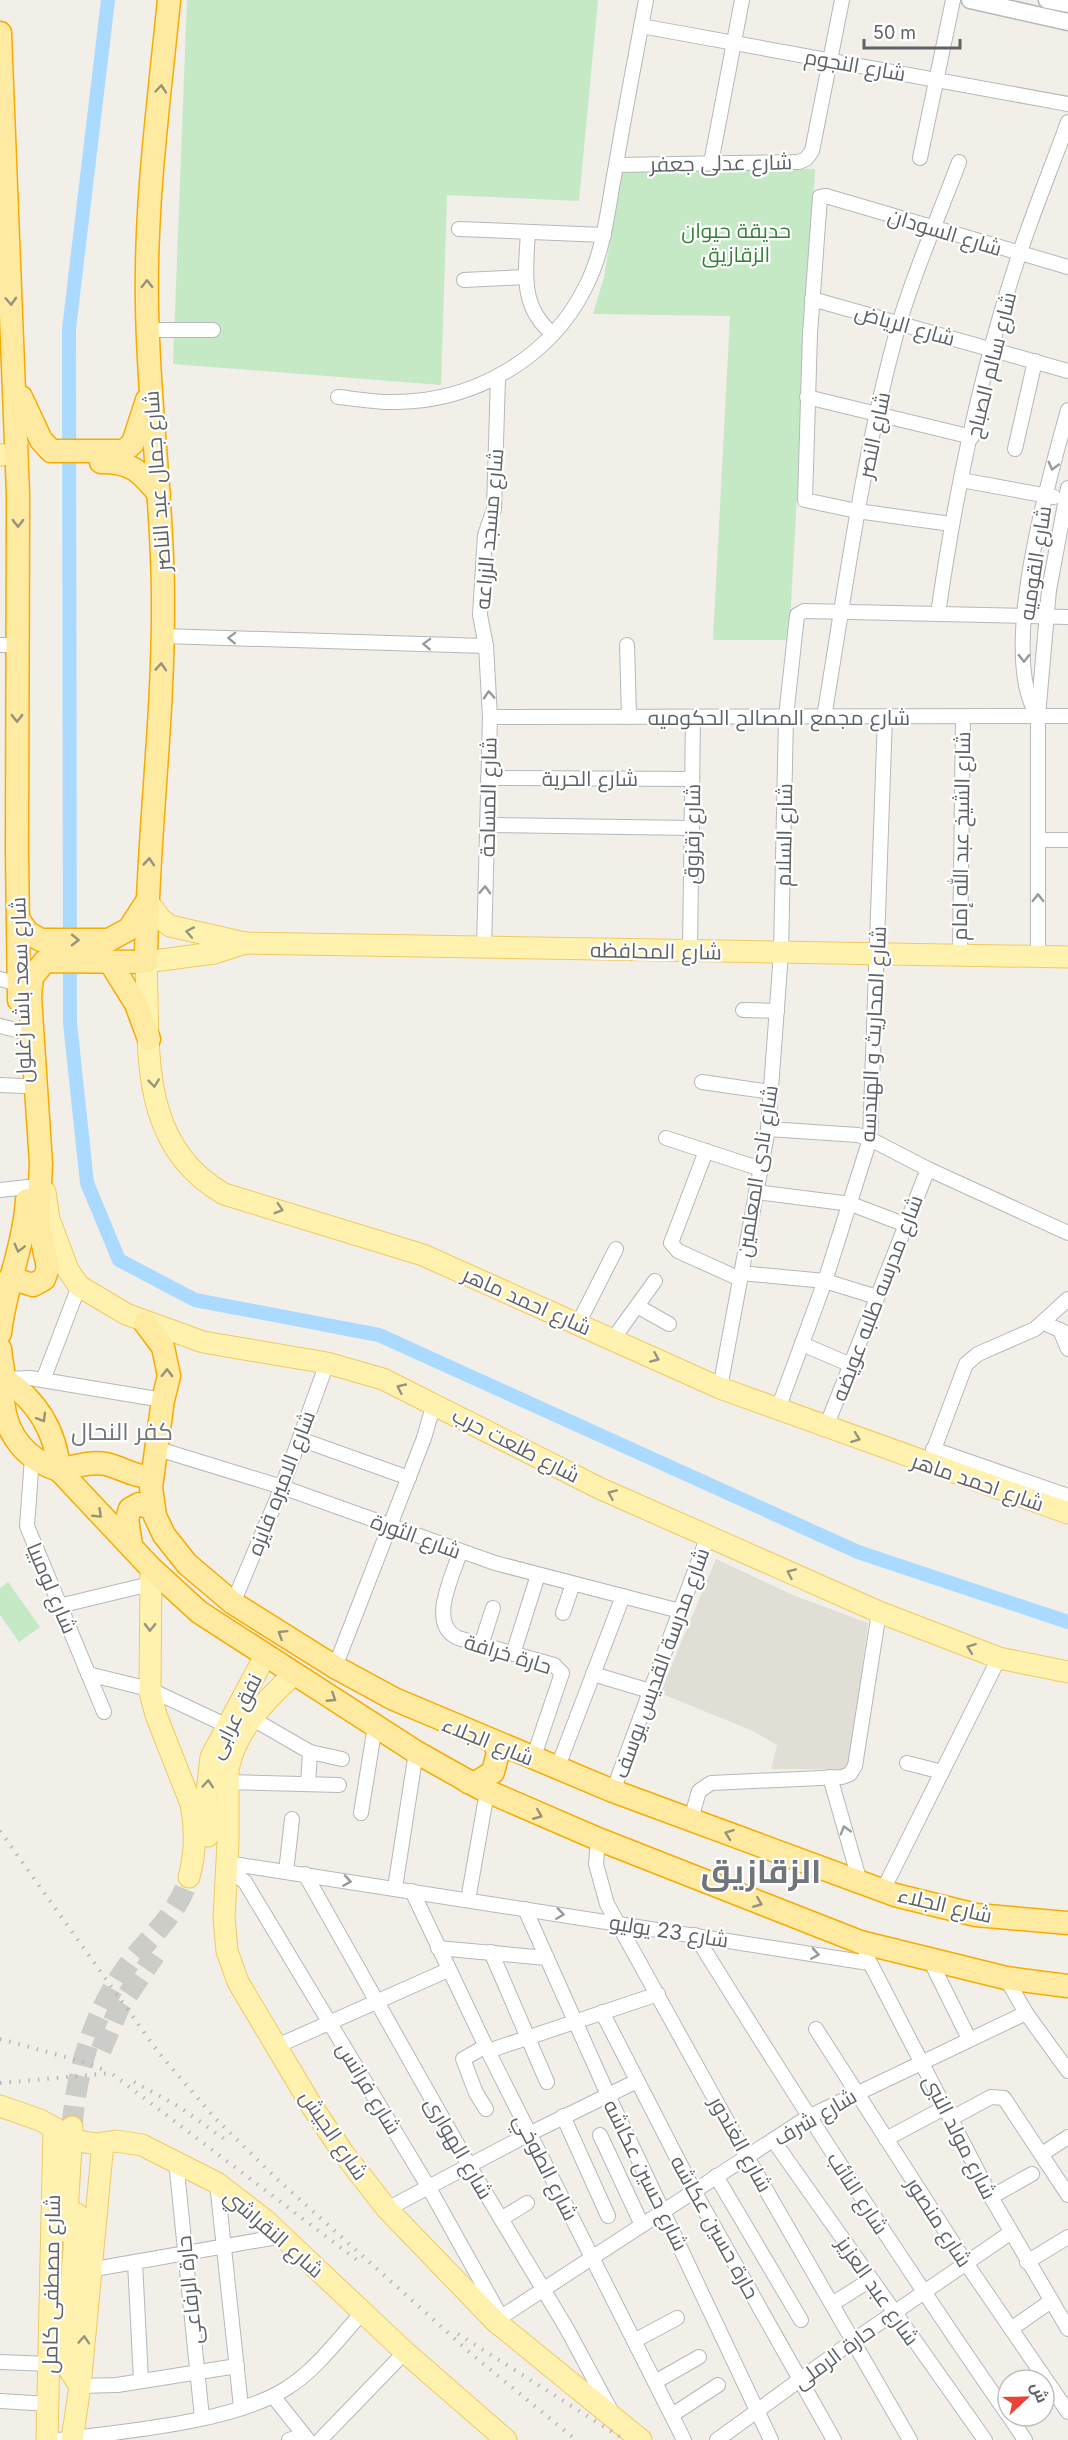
<svg xmlns="http://www.w3.org/2000/svg" width="1068" height="2440" font-family="Inter,Cairo,sans-serif">
<rect width="100%" height="100%" fill="#f1efe8"/>
<polygon fill="#e1ded6" points="716,1559 795,1596 868,1623 849,1769 771,1769 777,1745 753,1731 660,1693"/>
<g fill="#c5e8c5">
<polygon points="187,0 598,0 579,201 447,195 441,385 173,364"/>
<polygon points="774,168 815,169 789,640 713,640 730,316 593,314 604,277 622,169"/>
<polygon points="8,1582 40,1627 19,1642 0,1615 0,1588"/>
</g>
<g fill="none" stroke-linecap="round" stroke-linejoin="round">
<polyline stroke="#aadaff" stroke-width="14" points="108,0 69,329 70,1023 87,1183 119,1260 195,1300 379,1335 858,1552 1068,1622"/>
<g stroke="#ccccc8" stroke-width="21" stroke-dasharray="21 10" stroke-linecap="butt">
<polyline points="101,2050 120,2006 155,1955"/>
<path d="M72,2127C77,2065 96,2005 135,1956C157,1930 179,1911 189,1877"/>
</g>
<defs>
<g id="minor">
<polyline points="641,26 1068,104"/>
<polyline points="920,158 953,0"/>
<polyline points="711,163 742,0"/>
<polyline points="616,165 799,162 806,159 812,151 842,0"/>
<polyline points="459,229 604,235"/>
<path d="M528,232C526,270 519,307 553,334"/>
<polyline points="464,280 526,277"/>
<polyline points="812,299 1068,371"/>
<polyline points="147,330 213,330"/>
<path d="M338,397C358,399 378,403 397,402C475,401 550,358 585,288C605,250 608,206 616,165C625,110 636,55 646,0"/>
<polyline points="807,397 972,437"/>
<polyline points="1015,449 1035,361"/>
<polyline points="961,480 1054,497"/>
<polyline points="951,524 857,511 805,500 810,334 820,197 826,196 1068,267"/>
<path d="M938,614C955,494 981,370 1019,255C1034,210 1052,166 1068,122"/>
<polyline points="163,636 486,646"/>
<polyline points="0,645 17,645"/>
<polyline points="627,645 629,717"/>
<path d="M1038,716C997,657 1049,478 1068,410"/>
<polyline points="490,717 1068,716"/>
<path d="M824,717C846,586 863,452 899,324C915,269 939,216 959,162"/>
<polyline points="488,778 692,779"/>
<polyline points="487,825 692,828"/>
<polyline points="1038,840 1068,840"/>
<polyline points="484,948 490,717 486,646 480,615 485,535 494,509 498,377"/>
<polyline points="690,951 693,717"/>
<polyline points="960,955 963,717"/>
<polyline points="1038,957 1038,716 1049,590 1068,488"/>
<polyline points="0,979 19,984"/>
<polyline points="743,1010 777,1011"/>
<polyline points="0,1026 20,1031"/>
<polyline points="702,1082 771,1092"/>
<polyline points="0,1085 24,1086"/>
<polyline points="768,1129 858,1135 870,1139 928,1169 1068,1233"/>
<polyline points="666,1138 761,1169"/>
<polyline points="706,1151 671,1243 678,1251 740,1279"/>
<polyline points="0,1190 28,1187"/>
<polyline points="756,1192 851,1204 906,1225"/>
<polyline points="741,1273 825,1281 877,1297"/>
<polyline points="637,1306 669,1324"/>
<polyline points="1044,1323 1068,1334"/>
<polyline points="578,1324 616,1249"/>
<polyline points="1060,1330 1068,1349"/>
<polyline points="613,1339 655,1281"/>
<polyline points="802,1344 851,1365"/>
<polyline points="4,1379 30,1378 163,1400"/>
<polyline points="43,1380 79,1286"/>
<polyline points="720,1388 768,1129 781,953 786,717 797,615 804,611 1068,617"/>
<polyline points="778,1409 825,1281 870,1139 885,717"/>
<polyline points="826,1427 928,1169"/>
<polyline points="300,1439 409,1478"/>
<polyline points="155,1448 282,1487 495,1563 680,1611"/>
<polyline points="933,1449 1068,1496"/>
<polyline points="32,1458 27,1526 104,1712"/>
<polyline points="928,1465 966,1364 978,1354 1035,1329 1068,1299"/>
<path d="M460,1552C453,1576 427,1624 458,1638L554,1665L562,1673L533,1759"/>
<polyline points="233,1603 282,1487 327,1363"/>
<polyline points="59,1606 150,1584"/>
<polyline points="563,1613 573,1584"/>
<polyline points="481,1645 493,1608"/>
<polyline points="513,1654 538,1575"/>
<polyline points="335,1667 424,1438 434,1403"/>
<polyline points="88,1674 149,1689 234,1729"/>
<polyline points="593,1674 650,1691"/>
<polyline points="251,1718 310,1752 342,1759"/>
<polyline points="907,1763 942,1772"/>
<polyline points="557,1769 623,1596"/>
<polyline points="830,1777 860,1882"/>
<polyline points="227,1782 339,1785"/>
<polyline points="308,1784 310,1752"/>
<polyline points="613,1791 708,1536"/>
<polyline points="361,1813 375,1726"/>
<polyline points="691,1819 699,1791 711,1783 842,1777 850,1774 855,1766 879,1612"/>
<polyline points="598,1839 596,1864 607,1904 747,2157 910,2440"/>
<polyline points="227,1863 869,1963"/>
<polyline points="227,1867 245,1882 429,2188 501,2317"/>
<polyline points="286,1872 292,1819"/>
<polyline points="305,1874 470,2167 567,2329 610,2409"/>
<polyline points="395,1888 416,1752"/>
<polyline points="883,1890 999,1658"/>
<polyline points="412,1891 488,2051 684,2440"/>
<polyline points="468,1900 487,1792"/>
<polyline points="525,1909 608,2095 771,2440"/>
<path d="M695,1935C796,2098 899,2258 1008,2415"/>
<polyline points="438,1948 547,1958"/>
<polyline points="491,1952 547,2082"/>
<polyline points="866,1955 991,2197 1068,2329"/>
<polyline points="930,1960 969,2039"/>
<polyline points="1006,1978 1026,2013 1068,2071"/>
<polyline points="602,2012 694,2191 834,2440"/>
<polyline points="816,2029 966,2263 1068,2412"/>
<polyline points="277,2046 448,1970"/>
<polyline points="486,2046 463,2059 476,2093 486,2109"/>
<polyline points="488,2051 658,1994"/>
<polyline points="563,2116 608,2216"/>
<polyline points="950,2119 991,2097 1004,2098 1068,2195"/>
<polyline points="600,2135 642,2225"/>
<polyline points="886,2139 944,2108"/>
<polyline points="773,2140 985,2440"/>
<polyline points="1042,2154 1068,2137"/>
<polyline points="176,2161 202,2418"/>
<polyline points="716,2176 801,2320"/>
<polyline points="217,2183 241,2407"/>
<polyline points="991,2197 1032,2174"/>
<polyline points="387,2209 529,2134 637,2081"/>
<polyline points="501,2219 527,2203"/>
<polyline points="135,2262 141,2380"/>
<polyline points="1027,2262 1068,2237"/>
<polyline points="89,2270 283,2236"/>
<polyline points="832,2304 870,2280"/>
<polyline points="495,2321 808,2117 1026,2013"/>
<polyline points="1011,2329 1051,2301"/>
<polyline points="634,2341 677,2318"/>
<polyline points="0,2362 50,2364"/>
<polyline points="655,2382 699,2357"/>
<polyline points="80,2386 117,2385 237,2366"/>
<polyline points="273,2396 308,2440"/>
<polyline points="0,2401 49,2404"/>
<polyline points="672,2415 718,2385"/>
<polyline points="1009,2416 1025,2440"/>
<path d="M59,2440C123,2431 233,2423 287,2388C316,2370 339,2338 362,2313"/>
<polyline points="289,2440 304,2435"/>
<polyline points="320,2440 405,2352"/>
<polyline points="717,2440 853,2341 1010,2233"/>
</g>
<g id="tertiary">
<polyline points="970,0 1068,22"/>
<polyline points="1047,0 1068,4"/>
</g>
<g id="primary">
<polyline points="0,455 13,454 17,443"/>
<polyline points="147,901 161,919 170,926 245,943 1068,957"/>
<path d="M245,943L214,953L146,962C150,1049 137,1144 224,1194L423,1255L720,1388L1068,1513"/>
<polyline points="45,1192 49,1219 68,1270 79,1286 126,1314 203,1342 327,1363 383,1379 599,1488 879,1612 999,1658 1068,1672"/>
<path d="M151,1568L150,1692L156,1715L191,1804C196,1829 196,1852 189,1877"/>
<path d="M294,1674C265,1701 237,1728 228,1769V1842L224,1918L227,1951L238,1982L313,2108L344,2154L387,2209L495,2321L641,2440"/>
<polyline points="208,1836 207,1792 211,1757 265,1656"/>
<polyline points="0,2106 40,2120 78,2141 97,2144 116,2141 142,2145 217,2183 265,2220 405,2352 506,2440"/>
<polyline points="77,2214 66,2349 70,2371 80,2386"/>
<polyline points="66,2232 72,2127"/>
<polyline points="47,2440 54,2128"/>
<polyline points="72,2440 80,2386 103,2143"/>
</g>
<g id="trunk">
<polyline points="0,33 18,494 17,852 19,1000"/>
<polyline points="21,397 41,440 51,451 124,451 133,443 147,400"/>
<path d="M101,462C132,462 140,471 159,494"/>
<polyline points="18,919 28,933 41,940 109,940 129,929 146,903"/>
<polyline points="110,962 136,1004 149,1039"/>
<path d="M10,1278L33,1285L44,1279L48,1268L38,1221L41,1164L30,997L32,977L45,961L146,962C147,841 164,720 163,599C163,501 148,403 147,304C145,203 159,101 169,0"/>
<polyline points="145,1323 163,1347 169,1376 163,1400 151,1487 155,1516 164,1535 187,1564 233,1603 335,1667 394,1699 613,1791 895,1895 976,1915 1068,1923"/>
<path d="M0,1333C5,1288 24,1246 27,1200"/>
<path d="M0,1349C1,1359 3,1368 4,1378C4,1385 2,1393 3,1401C6,1436 27,1460 59,1470"/>
<path d="M4,1379C37,1400 56,1432 59,1470"/>
<polyline points="59,1470 151,1568 199,1612 416,1752 480,1788 598,1839 860,1942 1006,1978 1068,1986"/>
<path d="M59,1470C74,1467 90,1461 106,1464C123,1468 135,1478 152,1476"/>
<polyline points="131,1545 127,1519 130,1509 139,1504 153,1509"/>
<polyline points="468,1782 477,1782 493,1772 498,1753 495,1744"/>
</g>
</defs>
<use href="#minor" stroke="#b5b8bc" stroke-width="16"/>
<use href="#tertiary" stroke="#b5b8bc" stroke-width="19"/>
<use href="#primary" stroke="#f2c960" stroke-width="23"/>
<use href="#trunk" stroke="#f9ab00" stroke-width="25"/>
<use href="#minor" stroke="#fff" stroke-width="14"/>
<use href="#tertiary" stroke="#fff" stroke-width="16"/>
<use href="#primary" stroke="#fff2af" stroke-width="21"/>
<use href="#trunk" stroke="#feeaa1" stroke-width="22"/>
<g stroke="#b6b7b8" stroke-width="4" stroke-dasharray="1.5 8" stroke-linecap="butt">
<polyline points="0,1831 158,2052 214,2117 277,2179 475,2357 576,2440"/>
<polyline points="0,2039 84,2062 109,2072"/>
<polyline points="134,2082 178,2106 230,2143"/>
<polyline points="0,2083 111,2073 361,2263"/>
<polyline points="458,2334 625,2440"/>
</g>
</g>
<defs><path id="oneway-chevron" d="M-2-3.5L2.5 0L-2 3.5" fill="none" stroke-width="1.6" stroke-linecap="round" stroke-linejoin="round" transform="scale(1.5)"/></defs>
<g stroke="#97927c">
<use href="#oneway-chevron" transform="translate(161 89) rotate(-85)"/>
<use href="#oneway-chevron" transform="translate(147 284) rotate(-90)"/>
<use href="#oneway-chevron" transform="translate(11 301) rotate(87)"/>
<use href="#oneway-chevron" transform="translate(18 523) rotate(90)"/>
<use href="#oneway-chevron" transform="translate(161 667) rotate(-86)"/>
<use href="#oneway-chevron" transform="translate(17 718) rotate(90)"/>
<use href="#oneway-chevron" transform="translate(149 862) rotate(-86)"/>
<use href="#oneway-chevron" transform="translate(75 940) rotate(1)"/>
<use href="#oneway-chevron" transform="translate(19 1248) rotate(104)"/>
<use href="#oneway-chevron" transform="translate(167 1373) rotate(-89)"/>
<use href="#oneway-chevron" transform="translate(42 1418) rotate(59)"/>
<use href="#oneway-chevron" transform="translate(98 1514) rotate(44)"/>
<use href="#oneway-chevron" transform="translate(282 1634) rotate(-148)"/>
<use href="#oneway-chevron" transform="translate(332 1698) rotate(33)"/>
<use href="#oneway-chevron" transform="translate(538 1815) rotate(22)"/>
<use href="#oneway-chevron" transform="translate(729 1834) rotate(-160)"/>
<use href="#oneway-chevron" transform="translate(758 1903) rotate(22)"/>
</g>
<g stroke="#979a9d">
<use href="#oneway-chevron" transform="translate(1053 466) rotate(105)"/>
<use href="#oneway-chevron" transform="translate(232 638) rotate(-178)"/>
<use href="#oneway-chevron" transform="translate(427 644) rotate(-178)"/>
<use href="#oneway-chevron" transform="translate(1024 658) rotate(91)"/>
<use href="#oneway-chevron" transform="translate(489 695) rotate(-93)"/>
<use href="#oneway-chevron" transform="translate(485 890) rotate(-88)"/>
<use href="#oneway-chevron" transform="translate(1038 898) rotate(-90)"/>
<use href="#oneway-chevron" transform="translate(845 1830) rotate(-106)"/>
<use href="#oneway-chevron" transform="translate(347 1881) rotate(9)"/>
<use href="#oneway-chevron" transform="translate(560 1914) rotate(8)"/>
<use href="#oneway-chevron" transform="translate(815 1954) rotate(9)"/>
</g>
<g stroke="#979581">
<use href="#oneway-chevron" transform="translate(190 932) rotate(-169)"/>
<use href="#oneway-chevron" transform="translate(154 1083) rotate(84)"/>
<use href="#oneway-chevron" transform="translate(279 1209) rotate(17)"/>
<use href="#oneway-chevron" transform="translate(655 1358) rotate(24)"/>
<use href="#oneway-chevron" transform="translate(401 1388) rotate(-155)"/>
<use href="#oneway-chevron" transform="translate(856 1438) rotate(20)"/>
<use href="#oneway-chevron" transform="translate(612 1494) rotate(-156)"/>
<use href="#oneway-chevron" transform="translate(791 1573) rotate(-156)"/>
<use href="#oneway-chevron" transform="translate(150 1627) rotate(91)"/>
<use href="#oneway-chevron" transform="translate(971 1648) rotate(-159)"/>
<use href="#oneway-chevron" transform="translate(208 1784) rotate(-86)"/>
<use href="#oneway-chevron" transform="translate(84 2340) rotate(-86)"/>
</g>
<g text-anchor="middle" dominant-baseline="central" stroke-width="4.5" stroke-linejoin="round" paint-order="stroke">
<g font-size="21" fill="#5f6368" stroke="#fff">
<text transform="translate(855 65) rotate(10)">شارع النجوم</text>
<text transform="translate(721 163) rotate(-1)">شارع عدلى جعفر</text>
<text transform="translate(945 232) rotate(17)">شارع السودان</text>
<text transform="translate(905 325) rotate(16)">شارع الرياض</text>
<text transform="translate(991 365) rotate(-76)">شارع سالم الصباح</text>
<text transform="translate(874 435) rotate(-78)">شارع النصر</text>
<text transform="translate(157 481) rotate(-94)">شارع جمال عبد الناصر</text>
<text transform="translate(489 529) rotate(-85)">شارع مسجد الزراعه</text>
<text transform="translate(1035 563) rotate(-81)">شارع القوميه</text>
<text x="779" y="717">شارع مجمع المصالح الحكوميه</text>
<text x="590" y="778">شارع الحرية</text>
<text transform="translate(488 797) rotate(-89)">شارع المساحة</text>
<text transform="translate(692 834) rotate(-89)">شارع زقزوق</text>
<text transform="translate(784 835) rotate(-89)">شارع السلام</text>
<text transform="translate(961 836) rotate(-89)">شارع الشيخ عبد الله إمام</text>
<text transform="translate(656 951) rotate(1)">شارع المحافظه</text>
<text transform="translate(21 990) rotate(-92)">شارع سعد باشا زغلول</text>
<text transform="translate(873 1034) rotate(-87)">شارع المحاريث و الهندسه</text>
<text transform="translate(757 1171) rotate(-81)">شارع نادى المعلمين</text>
<text transform="translate(877 1298) rotate(-69)">شارع مدرسه طلبه عويضه</text>
<text transform="translate(527 1301) rotate(24)">شارع احمد ماهر</text>
<text transform="translate(516 1445) rotate(27)">شارع طلعت حرب</text>
<text transform="translate(978 1482) rotate(19)">شارع احمد ماهر</text>
<text transform="translate(281 1483) rotate(-69)">شارع الاميره فايزه</text>
<text transform="translate(416 1536) rotate(20)">شارع الثورة</text>
<text transform="translate(52 1588) rotate(67)">شارع لومبيا</text>
<text transform="translate(508 1654) rotate(17)">حارة خرافة</text>
<text transform="translate(661 1663) rotate(-70)">شارع مدرسة القديس يوسف</text>
<text transform="translate(235 1716) rotate(-63)">نفق عرابى</text>
<text transform="translate(488 1741) rotate(22)">شارع الجلاء</text>
<text transform="translate(945 1905) rotate(13)">شارع الجلاء</text>
<text transform="translate(669 1931) rotate(9)">شارع 23 يوليو</text>
<text transform="translate(369 2088) rotate(59)">شارع فرانس</text>
<text transform="translate(815 2117) rotate(-30)">شارع شرف</text>
<text transform="translate(334 2135) rotate(56)">شارع الجيش</text>
<text transform="translate(960 2137) rotate(63)">شارع مولد النبى</text>
<text transform="translate(741 2144) rotate(61)">شارع الغندور</text>
<text transform="translate(459 2148) rotate(60)">شارع الهوارى</text>
<text transform="translate(546 2167) rotate(63)">شارع الطوخي</text>
<text transform="translate(646 2175) rotate(64)">شارع حسين عكاشه</text>
<text transform="translate(858 2193) rotate(57)">شارع النائب</text>
<text transform="translate(939 2222) rotate(57)">شارع منصور</text>
<text transform="translate(715 2227) rotate(61)">حارة حسين عكاشه</text>
<text transform="translate(274 2233) rotate(41)">شارع النقراشي</text>
<text transform="translate(51 2284) rotate(-89)">شارع مصطفى كامل</text>
<text transform="translate(189 2290) rotate(-96)">حارة الرفاعى</text>
<text transform="translate(878 2291) rotate(55)">شارع عبد العزيز</text>
<text transform="translate(834 2356) rotate(-36)">حارة الرملى</text>
</g>
<g font-size="21" fill="#348238" stroke="#fff">
<text x="736" y="230">حديقة حيوان<tspan x="736" dy="24">الزقازيق</tspan></text>
</g>
<g font-size="24" fill="#70757a" stroke="#fff">
<text x="122" y="1431">كفر النحال</text>
</g>
<g font-size="33" font-weight="bold" fill="#70757a" stroke="#fff">
<text x="761" y="1871">الزقازيق</text>
</g>
</g>
<g transform="translate(1026 2398) rotate(68)"><circle r="28" fill="#ffffff" stroke="#bfc1c3" stroke-width="1.5"/>
<path d="M0-4.5L10 22L0 15L-10 22Z" fill="#ea4335"/>
<text y="-9" font-size="16" font-weight="bold" text-anchor="middle" fill="#5f6368">ش</text>
</g>
<path d="M864 39v9h96v-9" fill="none" stroke="#5f6368" stroke-width="3"/>
<text x="873" y="39" font-size="18" fill="#5f6368" stroke="#ffffff" stroke-width="4.5" paint-order="stroke">50 m</text>
</svg>
